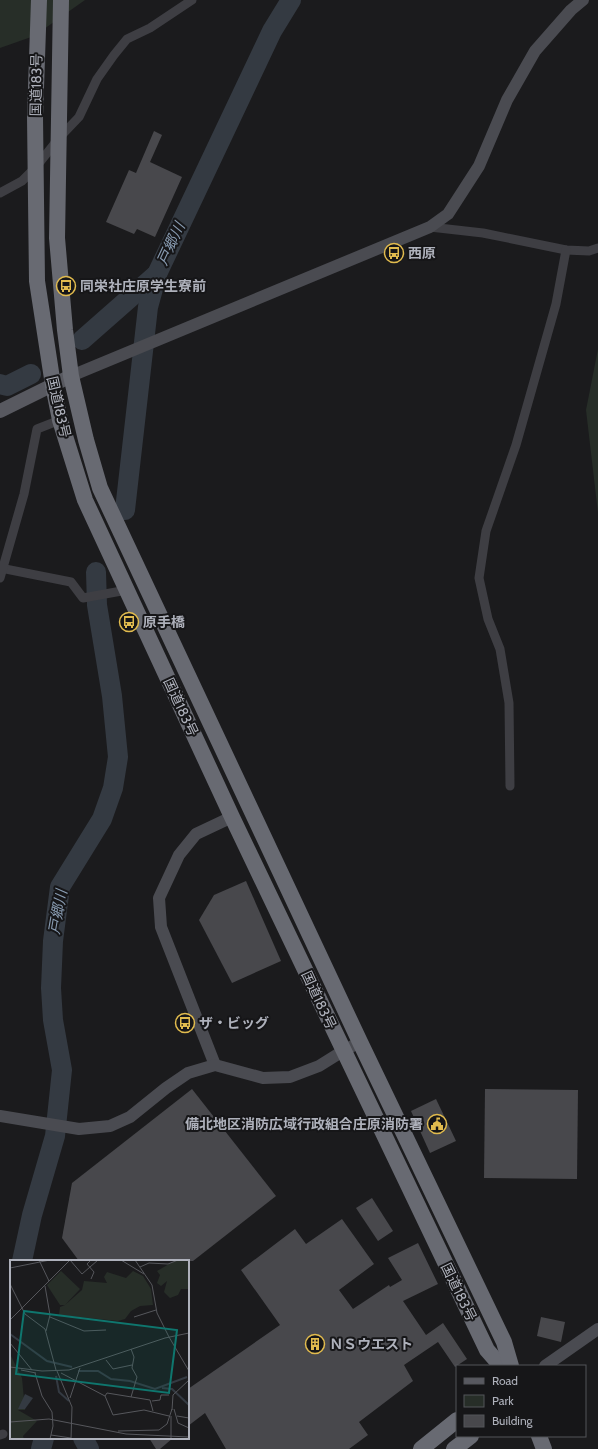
<svg xmlns="http://www.w3.org/2000/svg" width="598" height="1449" font-family="Cabin,'Noto Sans JP',sans-serif">
<rect width="100%" height="100%" fill="#1b1b1d"/>
<g fill="#272e28">
<polygon points="0,0 85,0 34,36 0,48"/>
<polygon points="598,349 598,513 586,410"/>
</g>
<g fill="none" stroke-linecap="round" stroke-linejoin="round">
<g stroke="#343a42" stroke-width="20">
<polyline points="82,340 157,274"/>
<polyline points="0,384 7,386 31,374"/>
<polyline points="125,510 148,307 157,274 272,31 291,0"/>
<polyline points="22,1261 32,1215 55,1136 62,1070 53,1020 51,988 53,941 60,887 102,819 113,788 118,757 112,696 97,605 96,572"/>
<polyline points="83,1438 89,1449"/>
<polyline points="41,1449 44,1438"/>
</g>
</g>
<g fill="#48484c">
<polygon points="154,131 162,135 150,162 182,177 155,237 137,229 134,234 106,222 129,170 136,173"/>
<polygon points="246,881 281,961 232,983 199,920 214,895"/>
<polygon points="192,1089 276,1196 193,1261 79,1261 62,1238 72,1183"/>
<polygon points="485,1089 578,1090 577,1179 484,1178"/>
<polygon points="436,1099 456,1141 430,1153 411,1111"/>
<polygon points="372,1198 393,1231 378,1241 356,1208"/>
<polygon points="342,1219 374,1264 339,1290 353,1309 389,1285 390,1287 402,1280 388,1258 418,1243 438,1284 403,1301 426,1335 443,1323 467,1359 455,1367 438,1342 404,1365 413,1381 359,1422 368,1435 349,1449 226,1449 205,1413 188,1426 188,1389 280,1325 241,1270 295,1229 306,1244"/>
<polygon points="541,1317 565,1322 561,1342 537,1336"/>
<polygon points="149,1438 173,1438 160,1449 156,1449"/>
</g>
<g fill="none" stroke-linecap="round" stroke-linejoin="round">
<g stroke="#3e3e43" stroke-width="9">
<polyline points="0,193 22,181 36,167 59,138 79,117 97,79 114,55 127,39 150,28 192,0"/>
<polyline points="430,227 483,233 566,250 589,251 598,248"/>
<polyline points="0,568 71,582 83,598 127,590"/>
<polyline points="0,578 24,494 37,429 60,420"/>
<polyline points="510,786 509,703 500,649 488,619 479,578 486,531 516,445 556,304 566,250"/>
<polyline points="0,1435 3,1434"/>
</g>
<g stroke="#4a4b51" stroke-width="12">
<polyline points="71,376 430,227 448,214 479,166 507,100 535,51 571,10 583,0"/>
<polyline points="215,1065 161,927 159,898 179,855 196,834 232,817"/>
<polyline points="0,1116 79,1129 110,1126 130,1117 166,1088 188,1073 215,1065 263,1078 290,1077 319,1066 343,1051 360,1042"/>
<polyline points="545,1366 598,1329"/>
</g>
<polyline stroke="#585960" stroke-width="14" points="0,411 71,376"/>
<g stroke="#686a72" stroke-width="16">
<polyline points="39,0 35,117 37,281 53,385 60,420 85,500 232,817 487,1350 501,1366"/>
<polyline points="61,0 57,238 65,330 71,376 86,440 100,488 360,1042 504,1342 511,1366"/>
<polyline points="539,1436 544,1449"/>
<polyline points="421,1449 457,1420"/>
<polyline points="454,1449 471,1436"/>
</g>
</g>
<defs>
<symbol id="bus-ring" viewBox="-11 -11 22 22"><circle r="9.5" fill="#161618" stroke="#e1bb4e" stroke-width="1.5"/><path d="M-5-6H5V4H4V6H2V4H-2V6H-4V4H-5ZM-3.5-4V0h7V-4ZM-3.5 1.2v1.5H-2V1.2ZM2 1.2v1.5H3.5V1.2Z" fill="#e1bb4e"/></symbol>
<symbol id="civic-ring" viewBox="-11 -11 22 22"><circle r="9.5" fill="#161618" stroke="#e1bb4e" stroke-width="1.5"/><path d="M-.6-6.5H3V-4.5H.6V-3L4-1V1h2V6H-6V1h2V-1L-.6-3ZM-1.2 2.5V6h2.4V2.5Z" fill="#e1bb4e"/></symbol>
<symbol id="building-ring" viewBox="-11 -11 22 22"><circle r="9.5" fill="#161618" stroke="#e1bb4e" stroke-width="1.5"/><path d="M-4-6H4V6H1V3H-1V6H-4ZM-2.5-4.3h1.7v1.8h-1.7ZM.8-4.3h1.7v1.8H.8ZM-2.5-1h1.7V.8h-1.7ZM.8-1h1.7V.8H.8Z" fill="#e1bb4e"/></symbol>
</defs>
<g fill-rule="evenodd">
<use href="#bus-ring" x="383" y="242" width="22" height="22"/>
<use href="#bus-ring" x="55" y="275" width="22" height="22"/>
<use href="#bus-ring" x="118" y="611" width="22" height="22"/>
<use href="#bus-ring" x="174" y="1012" width="22" height="22"/>
<use href="#civic-ring" x="426" y="1113" width="22" height="22"/>
<use href="#building-ring" x="304" y="1333" width="22" height="22"/>
</g>
<g text-anchor="middle" dominant-baseline="central" stroke-width="4" stroke-linejoin="round" paint-order="stroke">
<g font-size="14" fill="#aeb1bb" stroke="#161618">
<text transform="translate(36 85) rotate(-89)">国道183号</text>
<text transform="translate(59 407) rotate(77)">国道183号</text>
<text transform="translate(181 707) rotate(65)">国道183号</text>
<text transform="translate(319 1000) rotate(65)">国道183号</text>
<text transform="translate(459 1292) rotate(64)">国道183号</text>
</g>
<g font-size="14" font-weight="bold" fill="#aeb1bb" stroke="#161618" text-anchor="start">
<text x="408" y="253">西原</text>
<text x="80" y="286">同栄社庄原学生寮前</text>
<text x="143" y="622">原手橋</text>
<text x="199" y="1023">ザ・ビッグ</text>
<text x="423" y="1124" text-anchor="end">備北地区消防広域行政組合庄原消防署</text>
<text x="329" y="1344">ＮＳウエスト</text>
</g>
<g font-size="15" font-style="italic" fill="#899cb2" stroke="#161618">
<text transform="translate(171 244) rotate(-65)">戸郷川</text>
<text transform="translate(58 912) rotate(-80)">戸郷川</text>
</g>
</g>
<g transform="translate(10 1260)">
<rect width="179" height="179" fill="#1b1b1d"/>
<path d="M166,0H179V29H171L168,35L160,38L154,32L157,21L151,26L147,23L150,15L147,11ZM51,11L70,29L55,45L72,30L74,21L97,23L94,17L97,12L116,18L123,11L133,16L141,29L143,45L130,46L121,51L115,59L108,61L49,55L50,47L55,45H50L37,25ZM0,94L12,118L15,150H8L27,161L13,176L14,179H0Z" fill="#272e28"/>
<path d="M15,134L23,138L15,149H8Z" fill="#343a42"/>
<path fill="none" stroke="#343a42" stroke-width="2" d="M0,74L37,101L62,107M68,111H88L101,119L120,121L145,129L177,117M46,116L49,132L59,141M152,128L162,129L179,145"/>
<path fill="none" stroke="#56575c" stroke-width="1" d="M29,0L39,21M60,0L72,14L88,0M111,0L134,14M125,0L142,25L147,53L159,77M80,1L77,4L84,12L81,19M130,7L139,3L158,4L168,0M0,8L40,0M0,24L15,54L35,69L46,110M35,26L40,55L36,71M40,57L74,71L96,70M124,57L146,50M0,60L60,0M159,77L179,111M0,83L22,110M121,89L124,97L122,108L127,117L121,137M96,100L103,109L122,105M0,107L32,111L59,110L155,78L179,73M11,110L26,113M47,111L62,147L61,179M25,113L32,136L42,152L43,166L40,179M51,113L95,136L103,155L134,150L159,156M95,136L97,133L140,140L143,151M60,138L70,108M142,141L150,140L151,135H159M164,149L168,163L179,168M162,150L163,135L179,120M167,156L179,158M0,162L39,159L116,174L179,177M108,171L149,170L157,164L162,149M41,175L61,178M161,179V156"/>
<path fill="#0f766e" fill-opacity="0.15" stroke="#0f766e" stroke-width="2" d="M14,51L167,70L159,133L6,114Z"/>
<rect width="179" height="179" fill="none" stroke="#aeb1bb" stroke-width="2"/>
</g>
<rect x="456" y="1365" width="130" height="72" fill="#161618" stroke="#535459"/>
<rect x="464" y="1378" width="20" height="6" fill="#585960" stroke="#535459"/>
<text x="492" y="1385" font-size="12" fill="#aeb1bb">Road</text>
<rect x="464" y="1395" width="20" height="12" fill="#272e28" stroke="#535459"/>
<text x="492" y="1405" font-size="12" fill="#aeb1bb">Park</text>
<rect x="464" y="1415" width="20" height="12" fill="#48484c" stroke="#535459"/>
<text x="492" y="1425" font-size="12" fill="#aeb1bb">Building</text>
</svg>
